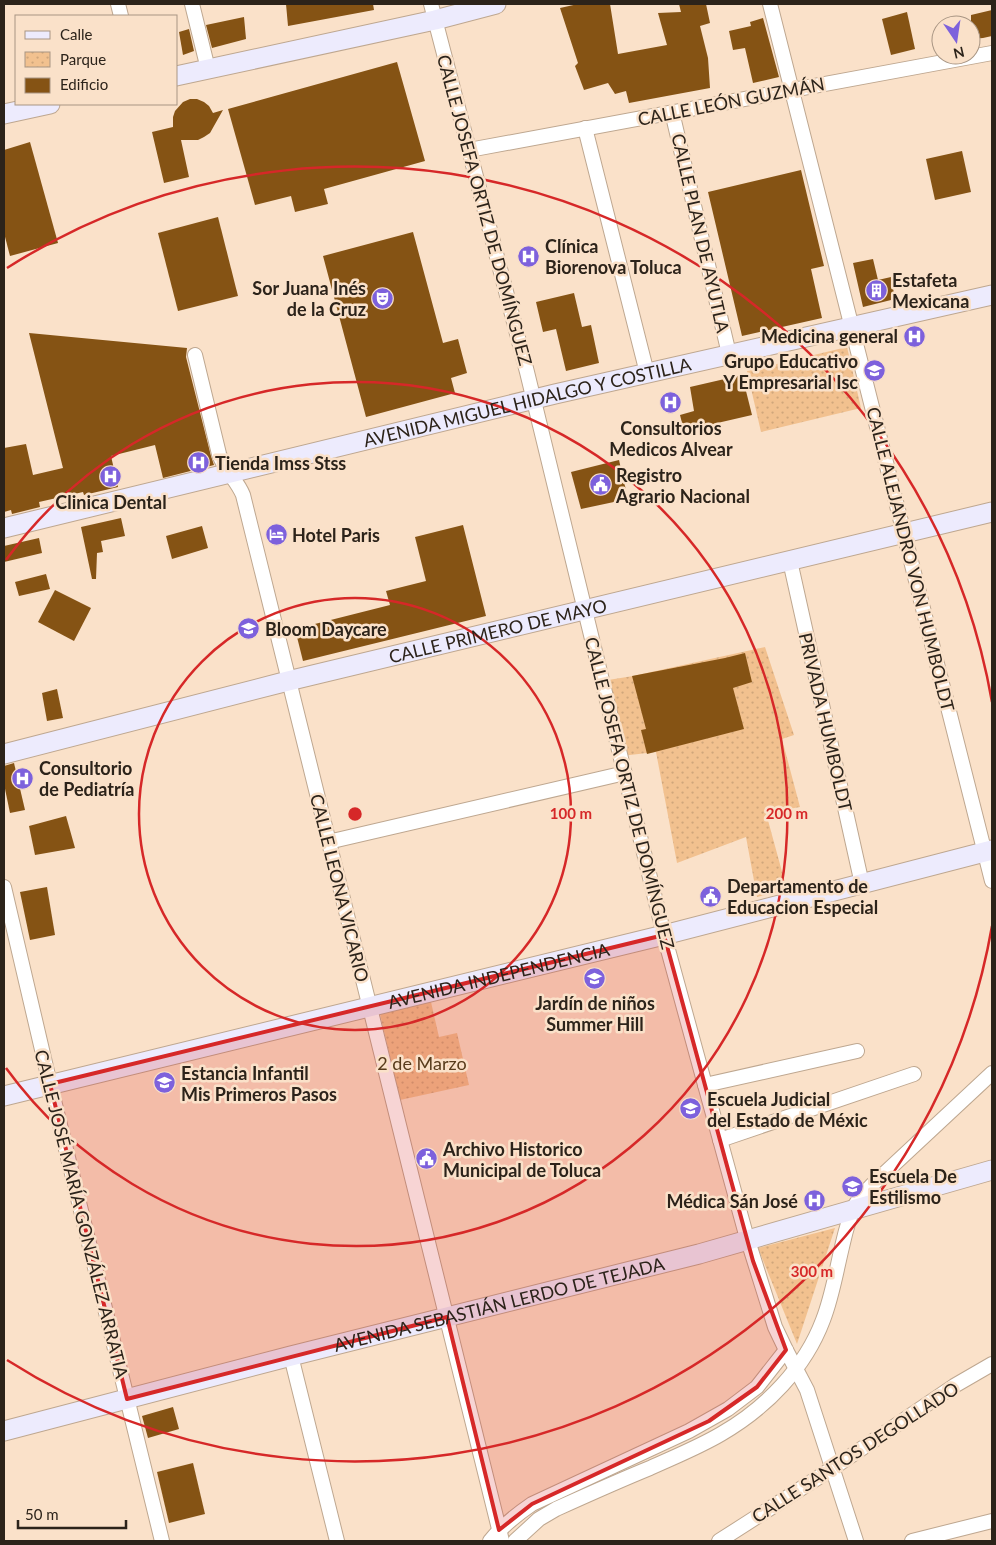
<svg xmlns="http://www.w3.org/2000/svg" width="996" height="1545" font-family="Lato,sans-serif">
<defs>
<pattern id="park-dots" width="8" height="8" patternUnits="userSpaceOnUse" patternTransform="scale(1.25)"><rect width="8" height="8" fill="#f2c18f"/><path d="M2 2h.1M6 6h.1" fill="none" stroke="#d0a67b" stroke-width="1.8" stroke-linecap="round"/></pattern>
</defs>
<rect width="100%" height="100%" fill="#fae1c9"/>
<g fill="url(#park-dots)">
<polygon points="847,347 861,408 761,432 747,371"/>
<polygon points="765,647 794,735 782,739 800,807 766,813 787,890 757,897 746,837 677,863 656,752 621,756 602,681 633,676"/>
<polygon points="431,1002 439,1037 457,1033 469,1085 400,1100 380,1014"/>
<polygon points="835,1228 797,1344 758,1248"/>
</g>
<g fill="#855314">
<polygon points="286,4 373,4 374,10 288,26"/>
<polygon points="578,4 610,4 618,54 667,45 658,13 681,12 679,4 706,4 710,23 700,26 708,58 710,88 629,103 626,91 615,94 608,83 584,90 575,66 578,63 560,8"/>
<polygon points="992,10 992,36 983,38 971,39 971,15"/>
<polygon points="907,12 915,49 891,55 882,19"/>
<polygon points="244,17 246,39 212,48 206,25"/>
<polygon points="763,18 779,77 753,83 745,48 733,50 729,31 751,26 750,22"/>
<polygon points="189,29 194,51 183,55 179,32"/>
<polygon points="397,62 425,161 324,189 328,204 295,212 291,196 255,205 228,109"/>
<polygon points="190,99 197,99 204,102 209,106 213,113 223,110 210,133 204,137 198,140 181,140 189,177 164,183 152,132 173,127 173,117 175,111 183,102"/>
<polygon points="30,142 58,243 10,256 4,233 4,150"/>
<polygon points="962,151 971,192 935,200 926,159"/>
<polygon points="801,170 824,266 811,269 822,318 742,336 708,192"/>
<polygon points="218,217 238,296 178,311 158,233"/>
<polygon points="413,232 443,343 458,339 467,373 451,378 455,393 366,417 323,256"/>
<polygon points="873,259 878,280 891,277 895,299 863,307 853,263"/>
<polygon points="574,293 582,327 591,325 599,363 566,371 556,329 543,332 536,302"/>
<polygon points="29,333 187,348 186,357 211,456 214,465 163,478 155,445 111,456 118,487 84,495 83,492 39,502 40,507 12,514 11,510 4,512 4,448 26,444 33,475 63,468"/>
<polygon points="742,375 752,415 713,424 715,433 701,436 699,428 684,431 680,415 694,411 690,387"/>
<polygon points="619,460 628,499 581,509 571,472"/>
<polygon points="121,518 125,536 101,541 103,552 97,553 96,579 92,579 81,527"/>
<polygon points="463,525 486,616 303,661 295,629 390,605 386,591 426,581 415,537"/>
<polygon points="202,526 208,548 172,559 166,536"/>
<polygon points="39,538 42,553 4,562 4,546"/>
<polygon points="46,574 50,589 19,596 15,582"/>
<polygon points="55,590 91,608 74,641 38,622"/>
<polygon points="745,653 752,682 733,688 744,729 647,754 641,730 646,729 632,676 725,658"/>
<polygon points="57,689 63,718 47,721 42,693"/>
<polygon points="14,763 25,810 10,813 4,784 4,766"/>
<polygon points="66,816 75,848 35,855 29,826"/>
<polygon points="47,887 55,935 30,940 20,892"/>
<polygon points="173,1407 179,1429 148,1438 142,1416"/>
<polygon points="193,1463 205,1514 169,1523 157,1472"/>
</g>
<g fill="none" stroke-linecap="round" stroke-linejoin="round">
<defs>
<g id="street">
<polyline points="118,4 121,16"/>
<polyline points="192,4 208,69"/>
<polyline points="431,4 527,372 664,935 745,1231 775,1327 786,1350 807,1390 856,1541"/>
<polyline points="770,4 992,881"/>
<polyline points="672,112 729,354"/>
<polyline points="585,128 647,373"/>
<polyline points="469,150 992,53"/>
<path d="M195,355L219,454C224,470 237,480 243,495L502,1541"/>
<polyline points="790,561 862,884"/>
<polyline points="328,842 625,773"/>
<polyline points="4,887 50,1084 162,1541"/>
<polyline points="705,1085 857,1051"/>
<polyline points="720,1140 914,1074"/>
<polyline points="291,1356 337,1541"/>
<path d="M490,1541C502,1526 516,1515 532,1504L689,1431L728,1409L757,1387L786,1350"/>
<path d="M515,1541L539,1519L556,1509C587,1495 618,1481 650,1468C674,1457 699,1447 721,1434C766,1408 805,1368 823,1320C832,1297 836,1272 842,1247C845,1234 848,1220 854,1207C859,1198 866,1191 873,1184L992,1073"/>
<polyline points="719,1541 833,1468 954,1386 992,1364"/>
<polyline points="912,1541 992,1521"/>
</g>
<g id="secondary">
<polyline points="176,76 435,20 496,4"/>
<polyline points="4,114 50,104"/>
<path id="s1" d="M4,528L555,394L992,295"/>
<path id="s2" d="M4,754L288,681L992,512"/>
<path id="s3" d="M4,1096L664,935L992,850"/>
<path id="s4" d="M4,1431L291,1356L699,1254L992,1170"/>
</g>
</defs>
<use href="#street" stroke="#bea790" stroke-width="16"/>
<use href="#secondary" stroke="#bea790" stroke-width="21"/>
<use href="#street" stroke="#fff" stroke-width="14"/>
<use href="#secondary" stroke="#edebfd" stroke-width="19"/>
</g>
<path fill="#d62828" fill-opacity="0.2" stroke="#d62828" stroke-width="4" stroke-linejoin="round" d="M664,935L753,1261L786,1350L757,1387L709,1421L532,1504L499,1530L447,1317L127,1399L50,1084Z"/>
<g fill="none" stroke="#d62828" stroke-width="2.5">
<circle cx="355" cy="814" r="216"/>
<path d="M6 560A432 432 0 1 1 6 1068"/>
<path d="M992 926A647 647 0 0 1 7 1360M7 268A647 647 0 0 1 992 702"/>
</g>
<defs>
<symbol id="hospital-disc" viewBox="-11 -11 22 22"><circle r="9.5" fill="#7d61dc" stroke="#fae1c9"/><path d="M-5-5h3v3.5h4V-5h3V5h-3V1.5h-4V5h-3Z" fill="#fff"/></symbol>
<symbol id="building-disc" viewBox="-11 -11 22 22"><circle r="9.5" fill="#7d61dc" stroke="#fae1c9"/><path d="M-4-6H4V6H1V3H-1V6H-4ZM-2.5-4.3h1.7v1.8h-1.7ZM.8-4.3h1.7v1.8H.8ZM-2.5-1h1.7V.8h-1.7ZM.8-1h1.7V.8H.8Z" fill="#fff"/></symbol>
<symbol id="theatre-disc" viewBox="-11 -11 22 22"><circle r="9.5" fill="#7d61dc" stroke="#fae1c9"/><path d="M-5-5.5Q0-4 5-5.5V0Q5 5 0 6Q-5 5-5 0ZM-3.3-2.5H-1v1.5H-3.3ZM1-2.5H3.3v1.5H1ZM-2.8 1Q0 5.5 2.8 1Z" fill="#fff"/></symbol>
<symbol id="university-disc" viewBox="-11 -11 22 22"><circle r="9.5" fill="#7d61dc" stroke="#fae1c9"/><path d="M0-5L7-2L0 1L-7-2ZM-4 1L0 2.5L4 1V4Q0 6-4 4Z" fill="#fff"/></symbol>
<symbol id="civic-disc" viewBox="-11 -11 22 22"><circle r="9.5" fill="#7d61dc" stroke="#fae1c9"/><path d="M-.6-6.5H3V-4.5H.6V-3L4-1V1h2V6H-6V1h2V-1L-.6-3ZM-1.2 2.5V6h2.4V2.5Z" fill="#fff"/></symbol>
<symbol id="hotel-disc" viewBox="-11 -11 22 22"><circle r="9.5" fill="#7d61dc" stroke="#fae1c9"/><path d="M-6-4.5h1.5V1H6V5H4.5V3h-9V5H-6ZM-4 0a1.8 1.8 0 1 1 3.6 0ZM.5 0V-2.5h3Q6-2.5 6 0Z" fill="#fff"/></symbol>
<symbol id="school-disc" viewBox="-11 -11 22 22"><circle r="9.5" fill="#7d61dc" stroke="#fae1c9"/><path d="M0-5L7-2L0 1L-7-2ZM-4 1L0 2.5L4 1V4Q0 6-4 4Z" fill="#fff"/></symbol>
</defs>
<g fill-rule="evenodd">
<use href="#hospital-disc" x="516" y="244" width="25" height="25"/>
<use href="#building-disc" x="864" y="278" width="25" height="25"/>
<use href="#theatre-disc" x="370" y="286" width="25" height="25"/>
<use href="#hospital-disc" x="902" y="324" width="25" height="25"/>
<use href="#university-disc" x="862" y="358" width="25" height="25"/>
<use href="#hospital-disc" x="658" y="390" width="25" height="25"/>
<use href="#hospital-disc" x="186" y="450" width="25" height="25"/>
<use href="#hospital-disc" x="98" y="464" width="25" height="25"/>
<use href="#civic-disc" x="588" y="472" width="25" height="25"/>
<use href="#hotel-disc" x="264" y="522" width="25" height="25"/>
<use href="#school-disc" x="236" y="616" width="25" height="25"/>
<use href="#hospital-disc" x="10" y="766" width="25" height="25"/>
<use href="#civic-disc" x="698" y="884" width="25" height="25"/>
<use href="#school-disc" x="582" y="966" width="25" height="25"/>
<use href="#school-disc" x="152" y="1070" width="25" height="25"/>
<use href="#school-disc" x="678" y="1096" width="25" height="25"/>
<use href="#civic-disc" x="414" y="1146" width="25" height="25"/>
<use href="#university-disc" x="840" y="1174" width="25" height="25"/>
<use href="#hospital-disc" x="802" y="1188" width="25" height="25"/>
</g>
<g text-anchor="middle" dominant-baseline="central" stroke-width="5" stroke-linejoin="round" paint-order="stroke">
<g font-size="18" fill="#2c231a" stroke="#fae1c9">
<text transform="translate(731 101) rotate(-11)">CALLE LEÓN GUZMÁN</text>
<text transform="translate(485 210) rotate(75)">CALLE JOSEFA ORTIZ DE DOMÍNGUEZ</text>
<text transform="translate(701 233) rotate(77)">CALLE PLAN DE AYUTLA</text>
<text stroke="none"><textPath href="#s1" startOffset="538">AVENIDA MIGUEL HIDALGO Y COSTILLA</textPath></text>
<text transform="translate(911 559) rotate(76)">CALLE ALEJANDRO VON HUMBOLDT</text>
<text stroke="none"><textPath href="#s2" startOffset="509">CALLE PRIMERO DE MAYO</textPath></text>
<text transform="translate(826 722) rotate(77)">PRIVADA HUMBOLDT</text>
<text transform="translate(630 793) rotate(76)">CALLE JOSEFA ORTIZ DE DOMÍNGUEZ</text>
<text transform="translate(340 888) rotate(76)">CALLE LEONA VICARIO</text>
<text stroke="none"><textPath href="#s3" startOffset="509">AVENIDA INDEPENDENCIA</textPath></text>
<text transform="translate(82 1214) rotate(76)">CALLE JOSÉ MARÍA GONZÁLEZ ARRATIA</text>
<text stroke="none"><textPath href="#s4" startOffset="511">AVENIDA SEBASTIÁN LERDO DE TEJADA</textPath></text>
<text transform="translate(855 1452) rotate(-33)">CALLE SANTOS DEGOLLADO</text>
</g>
<g font-size="18" font-weight="bold" fill="#2c231a" stroke="#fae1c9" text-anchor="start">
<text x="545" y="246">Clínica<tspan x="545" dy="21">Biorenova Toluca</tspan></text>
<text x="892" y="280">Estafeta<tspan x="892" dy="21">Mexicana</tspan></text>
<text x="366" y="288" text-anchor="end">Sor Juana Inés<tspan x="366" dy="21">de la Cruz</tspan></text>
<text x="898" y="336" text-anchor="end">Medicina general</text>
<text x="858" y="361" text-anchor="end">Grupo Educativo<tspan x="858" dy="21">Y Empresarial Isc</tspan></text>
<text x="671" y="428" text-anchor="middle">Consultorios<tspan x="671" dy="21">Medicos Alvear</tspan></text>
<text x="215" y="463">Tienda Imss Stss</text>
<text x="616" y="475">Registro<tspan x="616" dy="21">Agrario Nacional</tspan></text>
<text x="111" y="502" text-anchor="middle">Clinica Dental</text>
<text x="292" y="535">Hotel Paris</text>
<text x="265" y="629">Bloom Daycare</text>
<text x="39" y="768">Consultorio<tspan x="39" dy="21">de Pediatría</tspan></text>
<text x="727" y="886">Departamento de<tspan x="727" dy="21">Educacion Especial</tspan></text>
<text x="595" y="1003" text-anchor="middle">Jardín de niños<tspan x="595" dy="21">Summer Hill</tspan></text>
<text x="181" y="1073">Estancia Infantil<tspan x="181" dy="21">Mis Primeros Pasos</tspan></text>
<text x="707" y="1099">Escuela Judicial<tspan x="707" dy="21">del Estado de Méxic</tspan></text>
<text x="443" y="1149">Archivo Historico<tspan x="443" dy="21">Municipal de Toluca</tspan></text>
<text x="869" y="1176">Escuela De<tspan x="869" dy="21">Estilismo</tspan></text>
<text x="798" y="1201" text-anchor="end">Médica Sán José</text>
</g>
<g font-size="18" fill="#583b1b" stroke="#fae1c9">
<text x="422" y="1063">2 de Marzo</text>
</g>
</g>
<circle cx="355" cy="814" r="8" fill="#d62828" stroke="#fae1c9" stroke-width="2.5"/>
<g font-size="15" text-anchor="middle" font-weight="bold" fill="#d62828" stroke="#fae1c9" stroke-width="5" stroke-linejoin="round" paint-order="stroke">
<text x="571" y="819">100 m</text>
<text x="787" y="819">200 m</text>
<text x="812" y="1277">300 m</text>
</g>
<rect width="996" height="1545" fill="none" stroke="#2c231a" stroke-width="10"/>
<rect x="15" y="15" width="162" height="90" fill="#fae1c9" stroke="#a89583"/>
<rect x="25" y="31" width="25" height="8" fill="#edebfd" stroke="#a89583"/>
<text x="60" y="40" font-size="15" fill="#2c231a">Calle</text>
<rect x="25" y="52" width="25" height="15" fill="url(#park-dots)" stroke="#a89583"/>
<text x="60" y="65" font-size="15" fill="#2c231a">Parque</text>
<rect x="25" y="78" width="25" height="15" fill="#855314" stroke="#a89583"/>
<text x="60" y="90" font-size="15" fill="#2c231a">Edificio</text>
<g transform="translate(956 40) rotate(167)"><circle r="24" fill="#fae1c9" stroke="#a89583"/>
<path d="M0-4L9 19L0 12L-9 19Z" fill="#7d61dc"/>
<text y="-8" font-size="14" font-weight="bold" text-anchor="middle" fill="#2c231a">N</text>
</g>
<path d="M18 1520v8h108v-8" fill="none" stroke="#2c231a" stroke-width="2.5"/>
<text x="25" y="1520" font-size="15" fill="#2c231a" stroke="#fae1c9" stroke-width="4" paint-order="stroke">50 m</text>
</svg>
